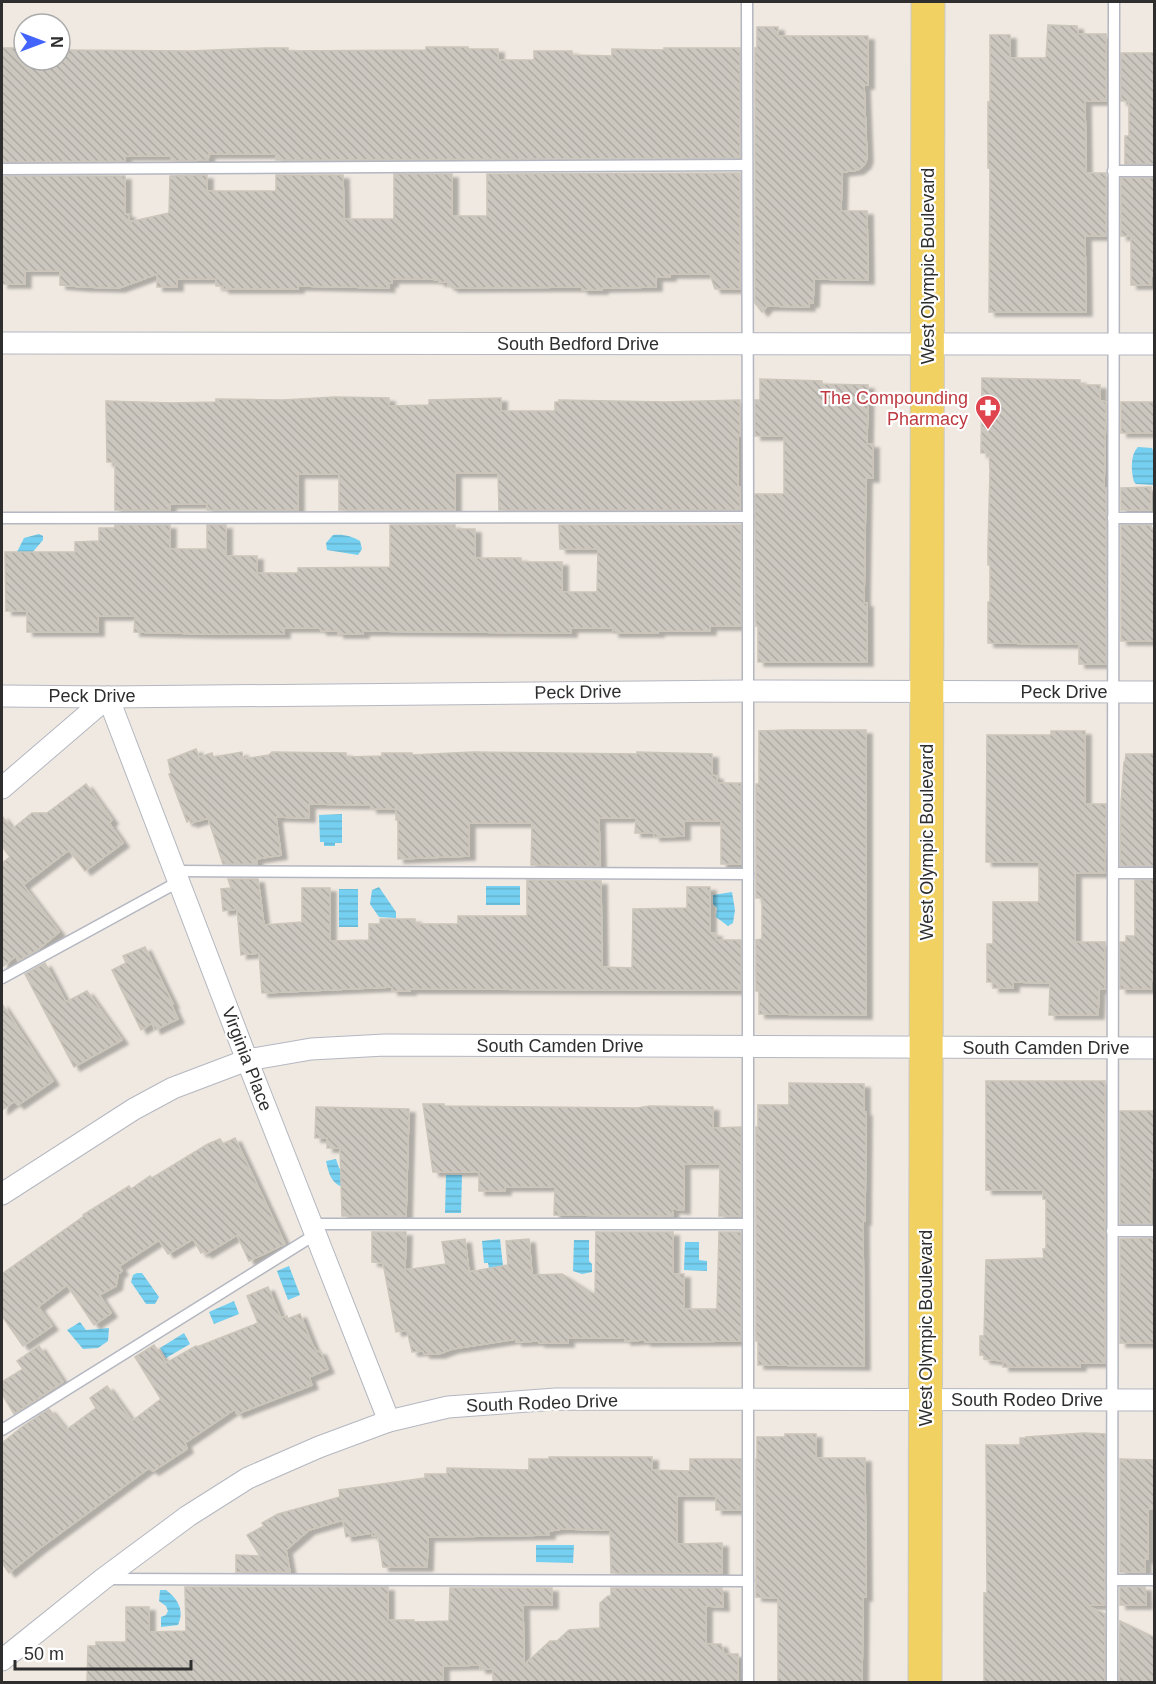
<svg xmlns="http://www.w3.org/2000/svg" width="1156" height="1684" font-family="Arial,sans-serif">
<defs>
<pattern id="water-rules" width="6" height="5" patternUnits="userSpaceOnUse" patternTransform="scale(1.5)"><rect width="6" height="5" fill="#75cff0"/><path d="M0 2.5h6" fill="none" stroke="#66b2ce"/></pattern>
<pattern id="building-back-hatch" width="6" height="6" patternUnits="userSpaceOnUse" patternTransform="scale(1.5)"><rect width="6" height="6" fill="#cbc7bf"/><path d="M-1 5l2 2M0 0l6 6M5-1l2 2" fill="none" stroke="#afaba4"/></pattern>
<filter id="shadow"><feDropShadow dx="6" dy="4" stdDeviation="1.5" flood-color="#0004"/></filter>
</defs>
<rect width="100%" height="100%" fill="#efe9e1"/>
<g fill="url(#water-rules)">
<path d="M1138,447L1152,448L1154,453V485L1136,484L1134,482C1131,471 1130,455 1138,447Z"/>
<polygon points="39,534 43,536 43,540 31,554 16,554 24,538"/>
<path d="M333,535C344,534 351,536 360,541L362,549L358,555L327,550L326,543Z"/>
<polygon points="342,814 342,843 335,843 335,846 324,846 324,842 320,842 319,815"/>
<rect x="486" y="886" width="34" height="19"/>
<polygon points="379,887 396,912 396,918 379,917 370,904 372,890"/>
<rect x="339" y="889" width="19" height="38"/>
<polygon points="732,892 735,910 733,923 728,926 716,917 717,908 713,904 713,895"/>
<path d="M336,1159L339,1168L343,1171L348,1188C332,1186 329,1175 326,1161Z"/>
<polygon points="446,1175 462,1175 461,1213 445,1213"/>
<polygon points="500,1239 503,1266 489,1268 488,1263 484,1263 482,1241"/>
<polygon points="574,1240 589,1240 589,1261 592,1264 592,1272 582,1274 573,1271"/>
<polygon points="685,1242 699,1242 699,1260 707,1261 707,1271 684,1270"/>
<polygon points="289,1266 300,1295 288,1300 277,1271"/>
<polygon points="137,1273 142,1273 159,1297 155,1304 146,1304 131,1282 133,1275"/>
<polygon points="234,1301 239,1314 214,1324 209,1312"/>
<polygon points="80,1322 86,1330 109,1328 108,1341 98,1348 83,1349 67,1330"/>
<polygon points="184,1333 190,1344 166,1358 160,1348"/>
<polygon points="536,1545 574,1545 573,1563 536,1562"/>
<path d="M160,1590H166C178,1599 185,1611 178,1625L161,1627V1617L166,1615L168,1611L166,1606L159,1601Z"/>
</g>
<g fill="url(#building-back-hatch)" stroke="#cbc5ba" stroke-width="1.5" filter="url(#shadow)">
<polygon points="1048,25 1077,26 1078,34 1106,34 1106,101 1085,101 1086,173 1106,173 1106,236 1085,236 1086,312 989,312 990,168 988,168 988,102 990,102 990,35 1010,35 1010,58 1046,58"/>
<polygon points="757,27 778,27 778,36 868,36 868,85 864,85 867,158 865,164 858,170 842,172 841,211 867,211 868,280 814,279 813,303 809,303 809,307 767,306 762,312 755,303 755,48 757,48"/>
<polygon points="426,47 468,47 468,49 498,49 498,60 534,60 534,51 572,51 572,55 612,56 612,49 664,50 664,48 740,48 740,158 276,160 276,154 209,154 208,160 171,161 171,156 125,156 125,161 2,162 2,48 24,48 24,60 60,60 60,50 190,51 265,48 288,48 288,51 426,50"/>
<polygon points="1121,53 1155,53 1154,164 1125,164 1125,136 1129,136 1129,101 1121,101"/>
<polygon points="740,173 740,289 715,289 710,274 670,274 670,277 656,277 656,287 602,288 602,290 582,290 582,287 452,288 452,286 448,286 448,282 439,282 439,280 431,279 392,279 392,283 388,283 389,288 298,286 298,289 223,289 223,286 216,286 216,279 177,279 177,287 157,287 157,274 119,288 83,287 60,285 60,271 25,271 25,284 2,284 2,176 125,176 125,214 129,214 129,222 169,213 170,176 207,175 207,191 276,191 276,175 343,175 344,219 394,219 394,174 452,174 452,216 487,216 487,174"/>
<polygon points="1121,178 1154,178 1155,276 1151,276 1151,285 1131,285 1131,236 1121,236"/>
<polygon points="982,378 1080,380 1080,385 1100,385 1100,401 1106,402 1104,488 1106,488 1106,664 1079,664 1079,644 988,643 988,602 990,602 990,565 988,565 988,547 990,470 989,453 981,453"/>
<polygon points="760,379 822,381 822,384 868,385 867,444 873,444 873,478 866,478 864,603 867,603 867,662 758,662 758,626 756,626 755,494 784,494 784,436 755,436 755,400 760,400"/>
<polygon points="335,397 389,398 389,406 429,405 429,400 501,398 501,411 555,411 555,402 559,402 559,400 666,402 740,400 740,436 738,436 738,487 740,487 740,510 499,510 498,473 455,473 455,510 339,510 339,474 298,474 298,510 207,510 207,504 170,504 170,510 115,510 115,462 107,462 106,401 172,403 216,402 216,399 283,400"/>
<rect x="1121" y="402" width="34" height="31"/>
<polygon points="1151,487 1151,510 1121,510 1121,488"/>
<polygon points="115,525 170,525 170,549 207,549 207,525 226,525 226,556 257,556 257,573 298,573 298,568 390,567 390,525 455,525 455,529 475,529 475,558 521,558 521,562 562,562 562,592 597,592 598,549 560,549 559,525 741,525 741,626 710,626 710,631 658,631 658,633 613,633 613,628 571,628 571,633 363,631 363,634 338,634 338,631 321,631 320,628 284,628 284,634 210,634 134,632 135,616 98,616 98,632 27,632 27,611 6,611 5,552 75,552 75,542 99,541 99,528 115,528"/>
<polygon points="1121,525 1151,525 1151,529 1155,529 1155,641 1121,641"/>
<polygon points="788,730 866,730 866,1015 759,1014 759,991 756,991 756,940 762,939 762,898 756,898 756,784 759,784 759,731"/>
<polygon points="1051,731 1085,731 1085,804 1106,804 1105,873 1075,873 1075,942 1105,942 1105,989 1099,989 1098,1015 1049,1015 1050,983 1013,982 1013,988 993,988 993,982 987,982 987,944 993,944 993,902 1039,902 1039,862 986,862 987,735 1051,735"/>
<polygon points="196,749 199,757 212,753 213,757 242,752 243,759 269,755 272,752 346,753 346,757 382,756 382,753 412,753 412,755 473,752 637,754 637,752 712,754 712,775 717,776 717,783 741,783 741,864 721,864 721,821 684,821 684,836 654,837 654,833 635,833 636,818 599,818 600,866 531,865 532,823 469,823 469,856 398,859 398,820 396,820 396,809 371,809 371,805 309,804 309,818 276,817 281,855 256,859 257,864 223,864 208,818 191,823 190,820 187,822 169,774 171,773 168,760"/>
<polygon points="1126,754 1155,754 1155,866 1120,866 1121,804 1124,762 1125,762"/>
<polygon points="86,784 112,820 109,823 123,843 85,871 69,850 23,885 59,932 39,949 18,961 16,956 2,967 2,863 10,857 2,846 2,816 12,829 32,813 47,813"/>
<polygon points="228,879 258,879 264,925 302,922 302,888 330,888 330,941 369,940 369,924 380,924 380,919 415,919 415,924 458,924 458,916 527,916 527,880 601,881 602,967 632,968 633,909 687,908 687,887 710,887 710,933 716,933 716,940 741,940 741,990 410,989 410,991 392,991 392,987 262,993 259,953 241,955 237,909 223,911 221,889 231,888"/>
<polygon points="1135,880 1155,880 1155,981 1151,981 1151,989 1120,989 1120,942 1126,942 1126,936 1135,936"/>
<polygon points="145,947 173,1004 171,1004 178,1019 155,1030 152,1023 141,1030 112,970 126,963 123,956"/>
<polygon points="45,963 66,1002 87,991 122,1040 74,1067 25,974"/>
<polygon points="2,1004 53,1081 18,1105 15,1101 2,1110"/>
<polygon points="986,1081 1105,1081 1105,1363 1080,1363 1080,1367 1003,1367 1003,1361 984,1359 984,1355 980,1355 980,1336 984,1336 986,1260 1044,1258 1043,1249 1046,1249 1046,1199 1043,1199 1043,1190 986,1190"/>
<polygon points="789,1083 864,1084 864,1112 866,1112 865,1221 863,1221 864,1366 758,1365 758,1341 756,1341 756,1127 758,1127 758,1105 789,1105"/>
<polygon points="423,1104 444,1104 444,1106 637,1108 650,1106 713,1107 713,1128 741,1127 741,1216 719,1216 720,1164 684,1164 684,1210 672,1209 673,1216 554,1215 555,1187 505,1187 505,1191 479,1191 479,1172 433,1172"/>
<polygon points="316,1107 409,1109 406,1216 342,1216 340,1148 327,1148 327,1138 315,1138"/>
<polygon points="1120,1111 1155,1111 1155,1178 1151,1178 1151,1224 1120,1224"/>
<polygon points="235,1138 285,1244 249,1261 237,1235 206,1254 204,1251 201,1253 193,1239 168,1254 159,1240 119,1266 122,1271 118,1274 116,1286 99,1295 111,1313 94,1325 67,1285 38,1307 52,1326 23,1346 2,1316 2,1274 84,1216 83,1215 129,1186 131,1189 150,1176 152,1178 208,1144 220,1139 223,1144"/>
<polygon points="372,1232 406,1232 405,1270 446,1264 442,1242 465,1239 469,1272 508,1265 506,1241 529,1239 532,1275 562,1274 595,1295 596,1232 673,1232 673,1274 684,1274 684,1309 717,1309 719,1232 741,1232 741,1341 645,1342 645,1340 625,1341 625,1338 568,1338 568,1343 539,1343 539,1341 516,1342 516,1339 452,1349 439,1354 424,1354 423,1351 412,1352 407,1330 396,1332 383,1263 372,1262"/>
<polygon points="1155,1238 1155,1343 1120,1343 1120,1239"/>
<polygon points="268,1287 281,1318 287,1316 287,1319 300,1314 313,1346 317,1352 320,1351 328,1369 309,1377 312,1385 237,1414 235,1409 185,1443 187,1449 153,1471 149,1468 40,1548 9,1573 2,1563 2,1443 22,1427 49,1409 66,1430 96,1408 90,1398 107,1386 132,1421 161,1399 135,1357 154,1345 166,1363 196,1346 197,1347 258,1323 247,1296"/>
<polygon points="39,1346 63,1382 14,1414 2,1394 2,1382 23,1369 17,1361"/>
<polygon points="1084,1433 1105,1434 1105,1605 1085,1605 1105,1614 1105,1683 984,1683 984,1593 987,1593 986,1445 1020,1445 1020,1438 1026,1438 1026,1437"/>
<polygon points="785,1434 816,1434 816,1458 865,1458 866,1597 863,1597 862,1683 778,1683 778,1598 756,1597 756,1459 757,1459 757,1437 785,1437"/>
<polygon points="549,1457 652,1457 652,1470 690,1471 690,1459 741,1459 741,1510 716,1510 716,1496 677,1496 677,1544 722,1543 722,1573 611,1573 610,1530 562,1529 549,1531 549,1535 428,1537 427,1567 383,1567 378,1535 372,1536 372,1533 346,1537 343,1520 309,1530 286,1550 290,1572 236,1572 236,1555 260,1556 247,1535 264,1526 262,1523 278,1514 340,1497 339,1490 425,1478 425,1474 447,1474 447,1468 529,1470 529,1459 549,1459"/>
<polygon points="1120,1459 1155,1460 1155,1509 1148,1509 1148,1559 1145,1559 1145,1572 1120,1572"/>
<polygon points="185,1587 388,1587 388,1620 414,1620 414,1622 449,1621 450,1588 552,1588 552,1605 523,1605 524,1665 550,1641 557,1641 569,1630 600,1628 600,1603 608,1596 611,1596 611,1588 722,1588 723,1607 706,1606 706,1644 721,1644 724,1654 738,1654 738,1683 493,1683 493,1669 480,1669 480,1665 443,1666 443,1683 87,1683 88,1646 96,1646 96,1642 126,1642 126,1607 149,1607 149,1632 186,1631"/>
<polygon points="1120,1587 1145,1587 1146,1605 1120,1605"/>
<polygon points="1120,1621 1155,1638 1155,1683 1119,1683"/>
</g>
<g fill="none" stroke-linecap="round" stroke-linejoin="round">
<defs>
<g id="lane">
<polyline points="747,2 748,517 748,1682"/>
<polyline points="2,169 746,165"/>
<polyline points="1113,171 1154,171"/>
<polyline points="2,518 748,517"/>
<polyline points="1113,518 1154,518"/>
<polyline points="174,871 748,874"/>
<polyline points="1113,873 1154,873"/>
<polyline points="2,978 178,882"/>
<polyline points="312,1224 747,1224"/>
<polyline points="1112,1231 1154,1231"/>
<polyline points="2,1430 316,1234"/>
<polyline points="107,1579 748,1581"/>
<polyline points="1112,1580 1154,1580"/>
<polyline points="1112,1682 1114,2"/>
</g>
<g id="street">
<polyline points="2,343 1154,344"/>
<polyline points="2,696 108,697 747,691 1154,692"/>
<polyline points="2,788 108,697 247,1060 389,1421"/>
<polyline points="2,1194 134,1109 173,1088 247,1060 311,1049 385,1045 1154,1048"/>
<polyline points="2,1660 103,1579 188,1516 248,1478 319,1447 389,1421 448,1407 556,1399 1154,1400"/>
</g>
<polyline id="primary" points="925,1682 928,2"/>
</defs>
<use href="#lane" stroke="#b4b7c1" stroke-width="13"/>
<use href="#street" stroke="#b4b7c1" stroke-width="23"/>
<use href="#primary" stroke="#c9c9c9" stroke-width="35"/>
<use href="#lane" stroke="#fff" stroke-width="10"/>
<use href="#street" stroke="#fff" stroke-width="21"/>
<use href="#primary" stroke="#f2d163" stroke-width="33"/>
</g>
<defs>
<symbol id="pharmacy-pin" viewBox="-11 -11 22 30"><path d="M0 17L-7.5 6A9.5 9.5 0 1 1 7.5 6Z" fill="#e0444e" stroke="#fff"/><path d="M-2-6h4v4h4v4h-4v4h-4v-4h-4v-4h4Z" fill="#fff"/></symbol>
</defs>
<g fill-rule="evenodd">
<use href="#pharmacy-pin" x="973" y="393" width="30" height="40"/>
</g>
<g text-anchor="middle" dominant-baseline="central" stroke-width="4.5" stroke-linejoin="round" paint-order="stroke">
<g font-size="18" fill="#2e2e2e" stroke="#fff">
<text transform="translate(928 266) rotate(-90)">West Olympic Boulevard</text>
<text x="578" y="344">South Bedford Drive</text>
<text transform="translate(578 692) rotate(-1)">Peck Drive</text>
<text x="1064" y="692">Peck Drive</text>
<text x="92" y="696">Peck Drive</text>
<text transform="translate(927 842) rotate(-90)">West Olympic Boulevard</text>
<text x="560" y="1046">South Camden Drive</text>
<text x="1046" y="1048">South Camden Drive</text>
<text transform="translate(247 1059) rotate(69)">Virginia Place</text>
<text transform="translate(926 1328) rotate(-90)">West Olympic Boulevard</text>
<text x="1027" y="1400">South Rodeo Drive</text>
<text transform="translate(542 1403) rotate(-2)">South Rodeo Drive</text>
</g>
<g font-size="18" fill="#be3a42" stroke="#fff" text-anchor="end">
<text x="968" y="398">The Compounding<tspan x="968" dy="21">Pharmacy</tspan></text>
</g>
</g>
<rect width="1156" height="1684" fill="none" stroke="#2e2e2e" stroke-width="6"/>
<g transform="translate(42 42) rotate(90)"><circle r="28" fill="#ffffff" stroke="#ababab" stroke-width="1.5"/>
<path d="M0-4.5L10 22L0 15L-10 22Z" fill="#4264fb"/>
<text y="-9" font-size="16" font-weight="bold" text-anchor="middle" fill="#2e2e2e">N</text>
</g>
<path d="M15 1660v9h176v-9" fill="none" stroke="#2e2e2e" stroke-width="3"/>
<text x="24" y="1660" font-size="18" fill="#2e2e2e" stroke="#ffffff" stroke-width="4.5" paint-order="stroke">50 m</text>
</svg>
